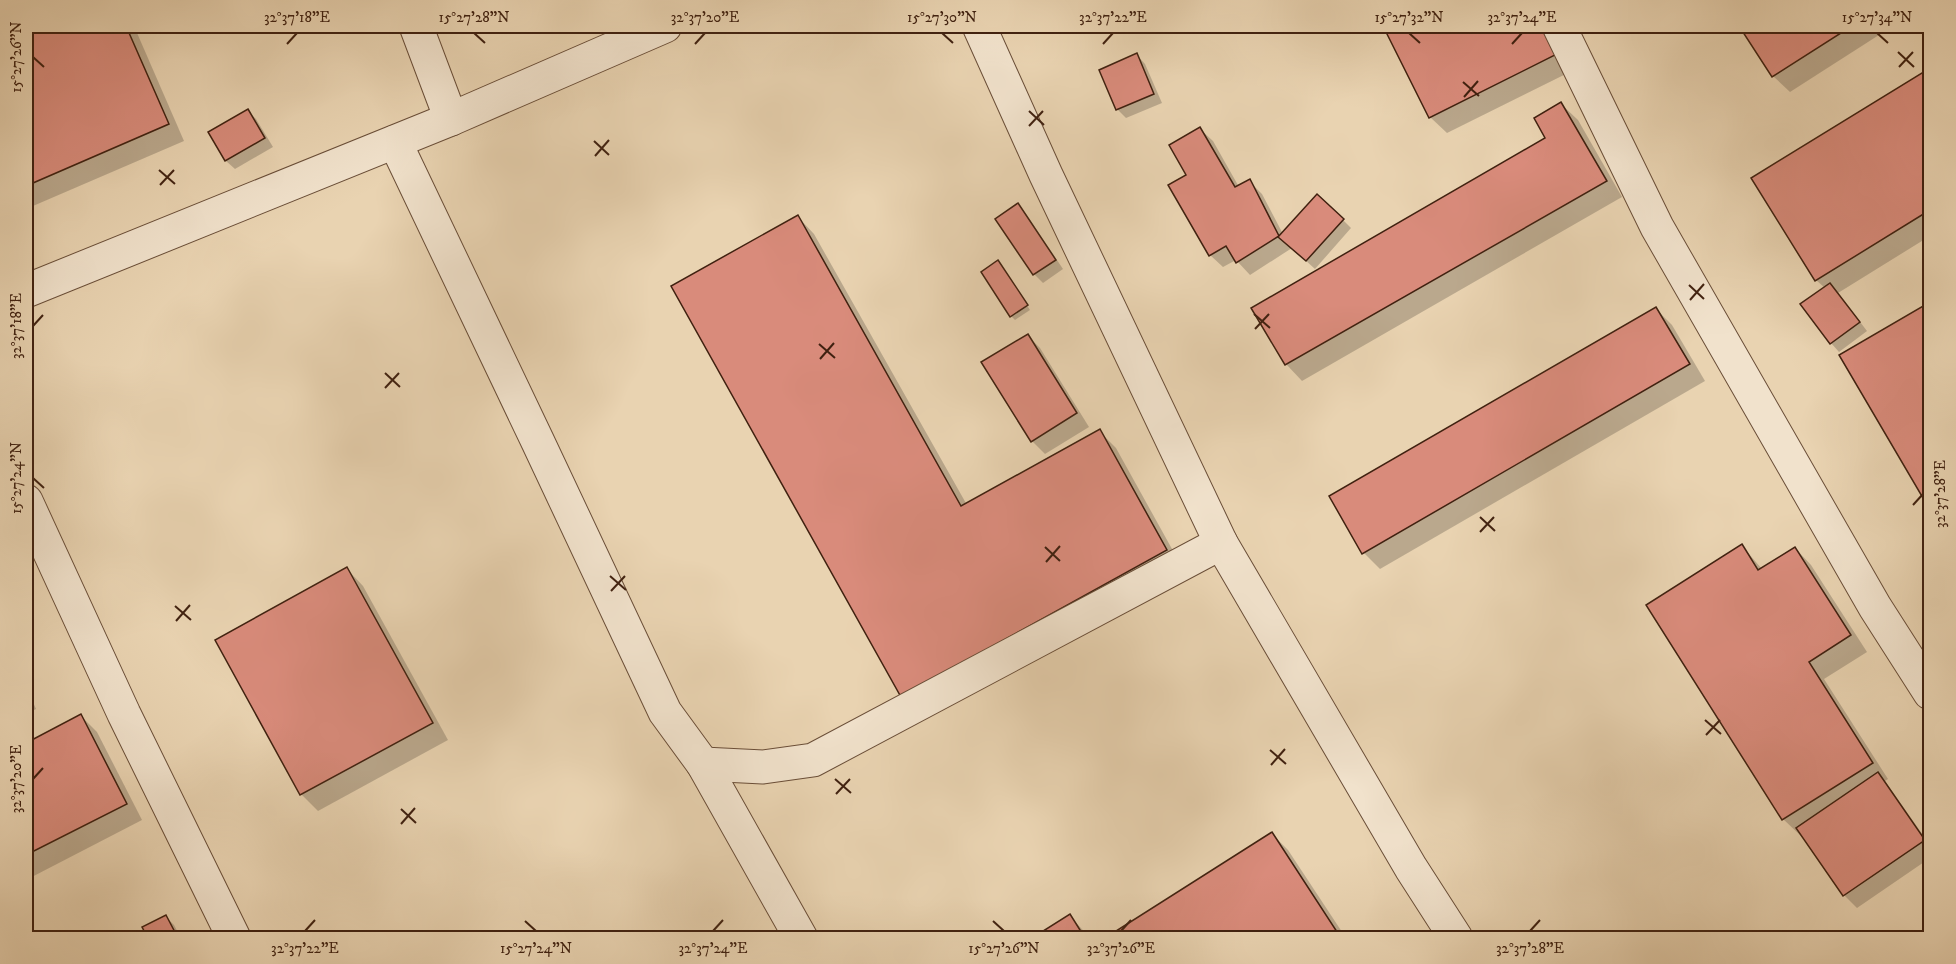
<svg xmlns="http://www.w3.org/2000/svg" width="1956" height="964" font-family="'IM FELL DW Pica',serif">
<rect width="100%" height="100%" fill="#e9d3b1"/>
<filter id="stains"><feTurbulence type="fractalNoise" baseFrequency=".00333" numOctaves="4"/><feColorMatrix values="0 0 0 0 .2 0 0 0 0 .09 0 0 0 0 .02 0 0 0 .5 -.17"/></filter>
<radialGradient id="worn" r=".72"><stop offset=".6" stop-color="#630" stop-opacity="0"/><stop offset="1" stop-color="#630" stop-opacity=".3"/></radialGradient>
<g fill="#0003">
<polygon points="26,26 134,26 184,141 26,209"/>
<polygon points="1385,26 1562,26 1582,66 1447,133 1430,117"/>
<polygon points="1741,26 1893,26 1790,92 1773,76"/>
<polygon points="1137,55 1145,64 1162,103 1126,118 1117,109"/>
<polygon points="1930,69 1930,236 1838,293 1867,331 1839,352 1831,343 1825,288 1816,280 1753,178"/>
<polygon points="1561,104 1578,120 1622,197 1302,381 1286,364 1548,139"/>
<polygon points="248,111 256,119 273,147 235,169 226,161 210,133"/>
<polygon points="1200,129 1213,141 1239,187 1249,181 1262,194 1283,234 1343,220 1351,228 1315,269 1292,248 1250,275 1236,260 1223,267 1210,255 1188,175"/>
<polygon points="1017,205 1026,214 1063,269 1043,283 1034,274"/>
<polygon points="798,217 814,234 967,505 1099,431 1116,448 1182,567 919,713"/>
<polygon points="998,262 1030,310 1015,320 1011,316"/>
<polygon points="1930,303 1930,507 1841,356"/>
<polygon points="1655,308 1672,325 1705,381 1380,569 1364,553"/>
<polygon points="1028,336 1040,348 1089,427 1045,454 1032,441 983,363"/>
<polygon points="1742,546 1762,569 1795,548 1811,565 1867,652 1824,679 1888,779 1885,781 1930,845 1930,858 1857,908 1844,895 1802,834 1800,835 1783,819"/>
<polygon points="347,569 363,586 448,740 318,811 301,794"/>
<polygon points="26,686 36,709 26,714"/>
<polygon points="81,716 97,732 142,820 26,880 26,744"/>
<polygon points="1272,834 1288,850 1346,938 1108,938"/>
<polygon points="1070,916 1090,938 1035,938"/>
<polygon points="166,917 174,925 181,938 150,938 144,927"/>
</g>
<g fill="#d98b7b" stroke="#402110" stroke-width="1.5">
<polygon points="26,26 126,26 169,124 26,186"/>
<polygon points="1383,26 1555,26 1567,49 1429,118"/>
<polygon points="1739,26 1852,26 1772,77"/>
<polygon points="1137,53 1154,94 1116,110 1099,70"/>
<polygon points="1930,68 1930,210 1815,281 1751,178"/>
<polygon points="1561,102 1607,181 1285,365 1251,308 1545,138 1534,118"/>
<polygon points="248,109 265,138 225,161 208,132"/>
<polygon points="1200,127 1235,187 1250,179 1279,236 1236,263 1226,246 1209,256 1168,185 1186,175 1169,145"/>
<polygon points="1317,194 1344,219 1306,261 1278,237"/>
<polygon points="1018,203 1056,260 1033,275 995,219"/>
<polygon points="798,215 961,506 1100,429 1167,550 901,697 671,286"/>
<polygon points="998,260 1028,305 1010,317 981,272"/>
<polygon points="1830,283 1860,322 1830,344 1800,304"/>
<polygon points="1930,302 1930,510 1839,355"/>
<polygon points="1656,307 1690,364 1362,554 1329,496"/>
<polygon points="1028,334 1077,413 1031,442 981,362"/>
<polygon points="1742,544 1758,570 1795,547 1851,635 1809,662 1873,763 1782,820 1646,605"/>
<polygon points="347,567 433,723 300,795 215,640"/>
<polygon points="81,714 127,804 26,855 26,743"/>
<polygon points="1878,772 1925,840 1843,896 1796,828"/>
<polygon points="1272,832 1341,938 1105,938"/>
<polygon points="1070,914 1085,938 1032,938"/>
<polygon points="166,915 178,938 148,938 142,927"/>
</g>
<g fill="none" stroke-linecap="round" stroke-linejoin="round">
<defs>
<g id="minor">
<polyline points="416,26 451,119"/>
<polyline points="979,26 1046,175 1221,543 1411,868 1456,938"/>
<polyline points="1559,26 1657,227 1875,607 1930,693"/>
<polyline points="395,142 538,442 665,712 703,764 801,938"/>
<polyline points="26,291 451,119 665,26"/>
<polyline points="26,501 124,714 234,938"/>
<polyline points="703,764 763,767 813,760 1221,543"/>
</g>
</defs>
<use href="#minor" stroke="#6a4e38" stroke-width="35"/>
<use href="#minor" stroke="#f1e2cc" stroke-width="33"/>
</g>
<path fill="none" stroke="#402110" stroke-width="2" d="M474,33L485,43M942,33L953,43M1409,33L1420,43M1877,33L1888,43M287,44L297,33M695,44L705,33M1103,44L1113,33M1512,44L1522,33M1898,52L1914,67M33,57L44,67M1899,67L1913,52M1463,82L1479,96M1464,97L1478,81M1029,111L1044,125M1029,126L1043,111M594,141L609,155M595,156L609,140M159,170L175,184M160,185L174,170M1689,285L1704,299M1690,300L1704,284M1254,314L1270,328M33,326L43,315M1255,329L1269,314M819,344L835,358M820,359L834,343M385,373L400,387M385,388L399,373M33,478L44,488M1913,505L1923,494M1480,517L1495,531M1480,532L1494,517M1045,547L1060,561M1046,562L1060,546M610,576L626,590M611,591L625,576M175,606L191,620M176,621L190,605M1705,720L1721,734M1706,735L1720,720M1270,750L1286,764M1271,765L1285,749M33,779L43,768M835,779L851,793M836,794L850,779M401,809L416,823M401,824L415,808M525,921L536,931M993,921L1004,931M305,931L315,920M713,931L723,920M1121,931L1131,920M1530,931L1540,920"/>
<rect width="1956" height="964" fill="none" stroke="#e9d3b1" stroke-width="66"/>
<rect x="33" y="33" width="1890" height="898" fill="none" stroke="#402110" stroke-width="2"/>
<g font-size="15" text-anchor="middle" fill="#402110">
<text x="297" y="22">32°37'18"E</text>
<text x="474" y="22">15°27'28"N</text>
<text x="705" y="22">32°37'20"E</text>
<text x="942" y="22">15°27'30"N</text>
<text x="1113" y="22">32°37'22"E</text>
<text x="1409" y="22">15°27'32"N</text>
<text x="1522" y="22">32°37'24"E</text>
<text x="1877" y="22">15°27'34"N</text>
<text transform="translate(16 57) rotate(-90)" y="5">15°27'26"N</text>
<text transform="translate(16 326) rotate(-90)" y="5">32°37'18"E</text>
<text transform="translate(16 478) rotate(-90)" y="5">15°27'24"N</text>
<text transform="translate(1940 494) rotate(-90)" y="5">32°37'28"E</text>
<text transform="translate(16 779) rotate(-90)" y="5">32°37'20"E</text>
<text x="305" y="953">32°37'22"E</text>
<text x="536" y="953">15°27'24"N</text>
<text x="713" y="953">32°37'24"E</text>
<text x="1004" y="953">15°27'26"N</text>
<text x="1121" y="953">32°37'26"E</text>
<text x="1530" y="953">32°37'28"E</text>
</g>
<rect width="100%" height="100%" filter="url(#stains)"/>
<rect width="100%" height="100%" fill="url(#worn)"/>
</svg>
